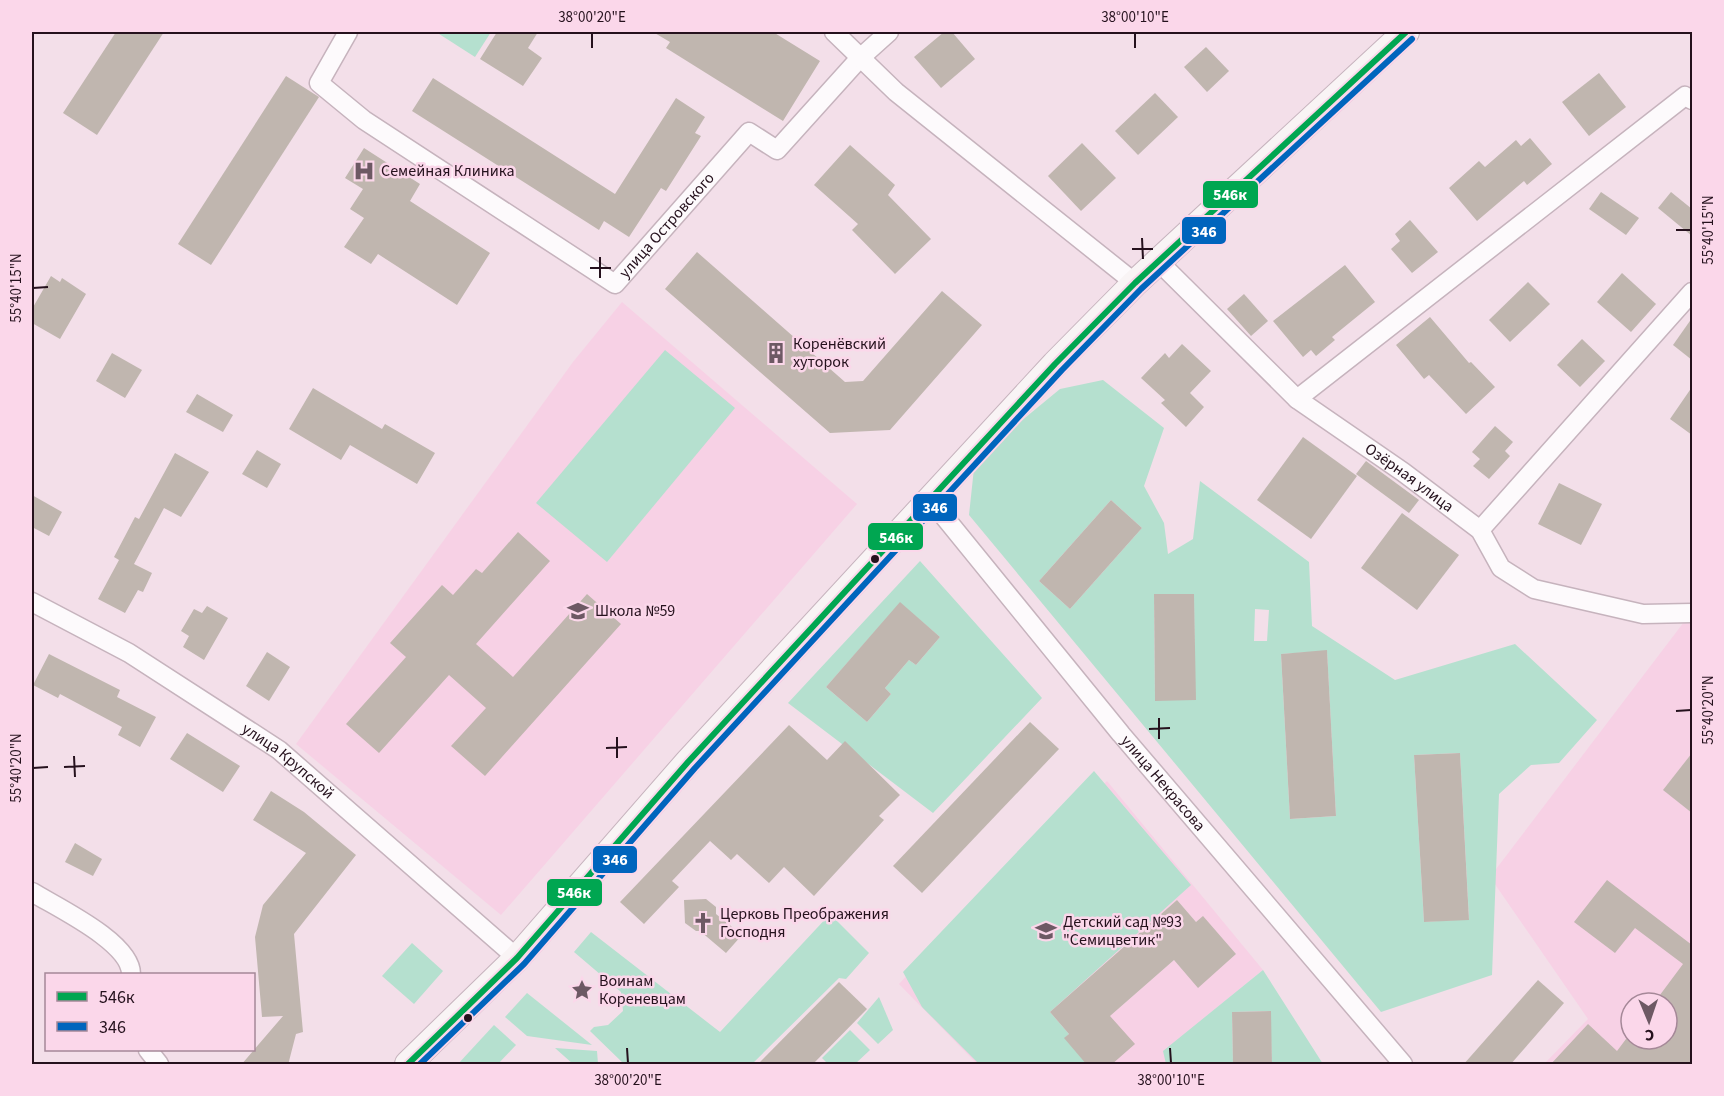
<svg xmlns="http://www.w3.org/2000/svg" width="1724" height="1096" font-family="'Source Sans 3',sans-serif">
<rect width="100%" height="100%" fill="#f3dfe9"/>
<g fill="#f7d1e5" fill-rule="evenodd">
<polygon points="622,302 857,504 501,915 296,744 573,362"/>
<path d="M1687,618L1692,622V1064H1544L1588,1019L1490,877ZM1631,1003H1667V1039H1631Z"/>
<polygon points="1107,781 1263,970 1164,1051 1166,1064 1111,1064 1110,1016 1174,960 1198,987 1236,954 1203,917 1196,922 1177,900 1050,1012 1069,1034 1065,1038 1087,1064 977,1064 899,984 939,941"/>
</g>
<g fill="#b5e0cf" fill-rule="evenodd">
<polygon points="436,32 491,32 475,57"/>
<polygon points="665,350 735,408 607,562 536,503"/>
<path d="M1103,380L1164,428L1144,486L1164,523L1168,554L1193,539L1200,481L1309,562L1312,626L1395,680L1515,644L1597,720L1559,763L1531,765L1499,794L1492,975L1381,1012L969,515L975,459L1060,389ZM1111,500L1142,528L1070,609L1039,581ZM1154,594H1194L1195,700H1155ZM1255,609L1269,610L1267,641H1254ZM1327,651L1336,816L1290,819L1281,654ZM1460,753L1469,919L1424,922L1414,755Z"/>
<path d="M920,561L1042,698L933,813L788,703ZM900,603L940,637L916,665L909,660L885,688L891,694L867,722L826,687Z"/>
<polygon points="1094,771 1191,885 1050,1012 1069,1034 1065,1038 1087,1064 979,1064 922,1007 903,972"/>
<polygon points="830,914 869,953 846,979 839,978 752,1064 624,1064 590,1031 594,1027 608,1025 623,1011 621,992 574,952 591,932 720,1032"/>
<polygon points="412,943 443,971 414,1004 382,976"/>
<polygon points="1263,970 1323,1064 1272,1064 1270,1011 1232,1012 1233,1064 1166,1064 1163,1051"/>
<polygon points="527,993 592,1045 527,1036 505,1017"/>
<polygon points="879,997 893,1030 878,1044 857,1023"/>
<polygon points="494,1025 516,1045 498,1064 458,1064"/>
<polygon points="850,1030 870,1050 855,1064 828,1064 822,1058"/>
<polygon points="555,1048 597,1051 598,1064 573,1064"/>
</g>
<g fill="#c0b6af">
<polygon points="116,32 164,32 97,135 63,113"/>
<polygon points="497,32 538,32 528,48 542,58 523,86 480,59"/>
<polygon points="653,32 773,32 820,61 783,121 666,48 670,42"/>
<polygon points="944,32 952,32 975,59 941,88 914,57"/>
<polygon points="1206,47 1229,71 1207,92 1184,67"/>
<polygon points="1599,73 1626,107 1589,136 1562,102"/>
<polygon points="286,76 319,97 211,265 178,244"/>
<polygon points="433,78 615,194 676,98 705,117 695,133 701,136 666,191 661,188 629,237 604,221 599,230 412,111"/>
<polygon points="1155,93 1178,117 1138,155 1115,131"/>
<polygon points="1530,138 1552,164 1527,185 1524,181 1477,221 1449,188 1479,161 1485,167 1516,140 1521,146"/>
<polygon points="1082,143 1116,178 1081,211 1048,176"/>
<polygon points="850,145 895,185 888,195 931,239 895,274 852,230 858,224 814,185"/>
<polygon points="364,148 420,184 410,201 490,253 457,305 378,254 371,264 344,247 364,218 350,209 363,189 345,178"/>
<polygon points="1601,192 1639,218 1626,235 1589,209"/>
<polygon points="1671,192 1692,209 1692,236 1658,208"/>
<polygon points="1410,220 1438,252 1412,273 1391,249 1400,241 1395,234"/>
<polygon points="697,252 845,382 863,381 942,291 982,325 890,430 830,433 665,289"/>
<polygon points="1345,265 1375,302 1332,337 1335,340 1316,356 1311,350 1303,357 1273,321"/>
<polygon points="1622,273 1656,304 1631,332 1597,302"/>
<polygon points="51,276 60,282 62,278 86,294 60,339 32,323 32,309"/>
<polygon points="1528,282 1550,304 1510,342 1489,320"/>
<polygon points="1244,294 1268,321 1251,336 1227,309"/>
<polygon points="1430,317 1469,363 1471,362 1495,387 1466,414 1429,375 1424,379 1396,345"/>
<polygon points="1692,318 1692,360 1673,345"/>
<polygon points="1582,339 1605,361 1580,387 1557,365"/>
<polygon points="1182,344 1211,371 1190,393 1204,407 1186,427 1161,403 1165,400 1141,378 1165,353 1169,358"/>
<polygon points="112,353 142,370 125,398 96,381"/>
<polygon points="1692,387 1692,435 1670,419"/>
<polygon points="313,388 382,429 385,424 435,453 417,484 350,445 341,460 289,429"/>
<polygon points="197,394 233,415 223,432 186,412"/>
<polygon points="1495,426 1513,442 1505,451 1510,456 1489,479 1473,466 1480,459 1472,452"/>
<polygon points="1303,437 1357,476 1311,539 1257,500"/>
<polygon points="257,450 281,464 267,488 242,474"/>
<polygon points="175,453 209,472 181,517 164,508 134,564 152,573 143,592 138,590 125,613 98,599 119,560 114,557 135,517 139,519"/>
<polygon points="1366,461 1419,500 1409,513 1356,474"/>
<polygon points="1559,483 1602,504 1581,545 1538,524"/>
<polygon points="32,495 62,512 49,536 32,527"/>
<polygon points="1111,500 1142,528 1070,609 1039,581"/>
<polygon points="1402,513 1459,555 1417,610 1361,568"/>
<polygon points="518,532 550,561 476,644 513,677 587,594 621,624 485,776 451,746 486,708 449,675 379,753 346,724 406,657 390,643 442,585 453,595 476,569 482,573"/>
<polygon points="1154,594 1194,594 1196,700 1155,701"/>
<polygon points="900,602 940,637 916,665 909,660 885,688 891,694 867,722 826,687"/>
<polygon points="207,606 228,618 204,660 183,647 189,636 181,631 194,609 202,613"/>
<polygon points="1327,650 1336,816 1290,819 1281,654"/>
<polygon points="267,652 290,667 269,701 246,686"/>
<polygon points="49,654 120,690 117,697 156,717 140,747 118,735 122,727 60,694 58,698 33,685"/>
<polygon points="1030,722 1059,749 922,893 893,866"/>
<polygon points="789,725 827,760 845,741 900,795 879,816 884,820 814,896 784,867 769,883 737,854 731,860 710,841 672,881 679,887 644,924 620,902"/>
<polygon points="187,733 240,766 223,792 170,759"/>
<polygon points="1460,753 1469,920 1424,922 1414,755"/>
<polygon points="1692,753 1692,813 1663,790"/>
<polygon points="271,791 304,812 356,855 294,934 303,1032 296,1034 288,1065 241,1065 283,1016 262,1017 255,937 263,905 306,853 253,820"/>
<polygon points="75,843 102,859 93,876 65,862"/>
<polygon points="1607,880 1692,945 1692,1065 1550,1065 1588,1024 1617,1051 1626,1039 1667,1039 1667,1003 1654,1003 1683,964 1635,928 1615,953 1574,922"/>
<polygon points="706,899 716,907 716,914 742,935 726,953 700,931 696,931 685,923 684,900"/>
<polygon points="1177,900 1196,922 1203,916 1236,954 1198,988 1174,960 1110,1016 1135,1044 1111,1065 1087,1065 1064,1038 1069,1034 1050,1012"/>
<polygon points="1538,980 1564,1003 1510,1065 1463,1065"/>
<polygon points="839,982 867,1009 812,1065 757,1065"/>
<polygon points="1271,1011 1272,1065 1233,1065 1232,1012"/>
</g>
<g fill="none" stroke-linecap="round" stroke-linejoin="round">
<defs>
<g id="street">
<path id="s1" d="M348,32L319,83L364,120L615,284L749,132L777,150L859,59L889,32"/>
<polyline points="834,32 896,92 1135,283"/>
<path id="s2" d="M1158,261L1297,399L1403,472L1480,530L1501,568L1534,589L1643,614L1692,613"/>
<polyline points="1297,399 1685,96 1692,100"/>
<path id="s3" d="M929,498L1121,734L1403,1064"/>
<polyline points="1480,530 1692,292"/>
<path id="s4" d="M32,602L129,653L279,750L517,958"/>
<path d="M32,892C56,907 131,942 131,974"/>
<polyline points="148,1050 159,1064"/>
</g>
<polyline id="secondary" points="408,1064 517,958 688,762 1055,364 1135,283 1406,32"/>
</defs>
<use href="#street" stroke="#c6b3bd" stroke-width="21"/>
<use href="#secondary" stroke="#c6b3bd" stroke-width="28"/>
<use href="#street" stroke="#fdfafc" stroke-width="18"/>
<use href="#secondary" stroke="#f9f4f5" stroke-width="26"/>
<defs>
<polyline id="bus-1" points="408,1064 517,958 688,762 1055,364 1135,283 1406,32"/>
<polyline id="bus-2" points="420,1064 524,964 695,768 1062,370 1141,289 1412,39"/>
</defs>
<use href="#bus-1" stroke="#fbd7ea" stroke-width="10"/>
<use href="#bus-2" stroke="#fbd7ea" stroke-width="10"/>
<use href="#bus-1" stroke="#00a651" stroke-width="6"/>
<use href="#bus-2" stroke="#0065bd" stroke-width="6"/>
</g>
<path fill="none" stroke="#25111d" stroke-width="2" d="M592,33V48M1135,33V48M1676,230H1691M1142,238L1143,259M1132,249H1153M600,257V278M590,268H611M33,288L48,287M1676,711L1691,710M1159,718V739M1149,729L1170,728M617,737V758M606,748L627,747M74,756L75,777M64,767L85,766M33,768L48,767M627,1048L628,1063M1170,1048L1171,1063"/>
<defs>
<symbol id="hospital-bare" viewBox="-9 -9 18 18"><path d="M-5-5h3v3.5h4V-5h3V5h-3V1.5h-4V5h-3Z" fill="#6d5964" stroke="#fbd7ea" stroke-width="2.5" paint-order="stroke"/></symbol>
<symbol id="building-bare" viewBox="-9 -9 18 18"><path d="M-4-6H4V6H1V3H-1V6H-4ZM-2.5-4.3h1.7v1.8h-1.7ZM.8-4.3h1.7v1.8H.8ZM-2.5-1h1.7V.8h-1.7ZM.8-1h1.7V.8H.8Z" fill="#6d5964" stroke="#fbd7ea" stroke-width="2.5" paint-order="stroke"/></symbol>
<symbol id="school-bare" viewBox="-9 -9 18 18"><path d="M0-5L7-2L0 1L-7-2ZM-4 1L0 2.5L4 1V4Q0 6-4 4Z" fill="#6d5964" stroke="#fbd7ea" stroke-width="2.5" paint-order="stroke"/></symbol>
<symbol id="church-bare" viewBox="-9 -9 18 18"><path d="M-1.2-6h2.4v3.5h3.3v2.4h-3.3V6h-2.4V-.1h-3.3v-2.4h3.3Z" fill="#6d5964" stroke="#fbd7ea" stroke-width="2.5" paint-order="stroke"/></symbol>
<symbol id="sight-bare" viewBox="-9 -9 18 18"><path d="M0-6L1.8-2.2L6-1.7L2.9 1.2L3.7 5.4L0 3.3L-3.7 5.4L-2.9 1.2L-6-1.7L-1.8-2.2Z" fill="#6d5964" stroke="#fbd7ea" stroke-width="2.5" paint-order="stroke"/></symbol>
</defs>
<g fill-rule="evenodd">
<use href="#hospital-bare" x="349" y="156" width="30" height="30"/>
<use href="#building-bare" x="761" y="338" width="30" height="30"/>
<use href="#school-bare" x="563" y="596" width="30" height="30"/>
<use href="#church-bare" x="688" y="908" width="30" height="30"/>
<use href="#school-bare" x="1031" y="916" width="30" height="30"/>
<use href="#sight-bare" x="567" y="975" width="30" height="30"/>
</g>
<g fill="#25111d" stroke="#fbd7ea" stroke-width="2">
<circle cx="875" cy="559" r="5"/>
<circle cx="468" cy="1018" r="5"/>
</g>
<g text-anchor="middle" dominant-baseline="central" stroke-width="5" stroke-linejoin="round" paint-order="stroke">
<g font-size="16" fill="#25111d" stroke="#fbd7ea" text-anchor="start">
<text x="381" y="171">Семейная Клиника</text>
<text x="793" y="344">Коренёвский<tspan x="793" dy="18">хуторок</tspan></text>
<text x="595" y="611">Школа №59</text>
<text x="720" y="914">Церковь Преображения<tspan x="720" dy="18">Господня</tspan></text>
<text x="1063" y="922">Детский сад №93<tspan x="1063" dy="18">"Семицветик"</tspan></text>
<text x="599" y="981">Воинам<tspan x="599" dy="18">Кореневцам</tspan></text>
</g>
<g font-size="16" fill="#25111d" stroke="#fbd7ea">
<text stroke="none"><textPath href="#s1" startOffset="495">улица Островского</textPath></text>
<text stroke="none"><textPath href="#s2" startOffset="333">Озёрная улица</textPath></text>
<text stroke="none"><textPath href="#s4" startOffset="302">улица Крупской</textPath></text>
<text stroke="none"><textPath href="#s3" startOffset="369">улица Некрасова</textPath></text>
</g>
</g>
<g stroke="#fbd7ea" stroke-width="2">
<rect x="1202" y="180" width="57" height="29" rx="6" fill="#00a651"/>
<rect x="1181" y="216" width="46" height="29" rx="6" fill="#0065bd"/>
<rect x="912" y="493" width="46" height="29" rx="6" fill="#0065bd"/>
<rect x="867" y="522" width="57" height="29" rx="6" fill="#00a651"/>
<rect x="592" y="845" width="46" height="29" rx="6" fill="#0065bd"/>
<rect x="546" y="878" width="57" height="29" rx="6" fill="#00a651"/>
</g>
<g font-size="16" text-anchor="middle" font-weight="bold" fill="#fff">
<text x="1230" y="200">546к</text>
<text x="1204" y="237">346</text>
<text x="935" y="513">346</text>
<text x="896" y="543">546к</text>
<text x="615" y="865">346</text>
<text x="574" y="898">546к</text>
</g>
<rect width="1724" height="1096" fill="none" stroke="#fbd7ea" stroke-width="66"/>
<rect x="45" y="973" width="210" height="78" fill="#fbd7ea" stroke="#a58898" stroke-width="1.5"/>
<rect x="57" y="992" width="30" height="9" fill="#00a651" stroke="#a58898" stroke-width="1.5"/>
<text x="99" y="1003" font-size="18" fill="#25111d">546к</text>
<rect x="57" y="1022" width="30" height="9" fill="#0065bd" stroke="#a58898" stroke-width="1.5"/>
<text x="99" y="1033" font-size="18" fill="#25111d">346</text>
<g transform="translate(1649 1021) rotate(178)"><circle r="28" fill="#fbd7ea" stroke="#a58898" stroke-width="1.5"/>
<path d="M0-4.5L10 22L0 15L-10 22Z" fill="#6d5964"/>
<text y="-9" font-size="16" font-weight="bold" text-anchor="middle" fill="#25111d">С</text>
</g>
<rect x="33" y="33" width="1658" height="1030" fill="none" stroke="#25111d" stroke-width="2"/>
<g font-size="15" text-anchor="middle" fill="#25111d">
<text x="592" y="22">38°00'20"E</text>
<text x="1135" y="22">38°00'10"E</text>
<text transform="translate(1708 230) rotate(-90)" y="5">55°40'15"N</text>
<text transform="translate(16 288) rotate(-90)" y="5">55°40'15"N</text>
<text transform="translate(1708 710) rotate(-90)" y="5">55°40'20"N</text>
<text transform="translate(16 768) rotate(-90)" y="5">55°40'20"N</text>
<text x="628" y="1085">38°00'20"E</text>
<text x="1171" y="1085">38°00'10"E</text>
</g>
</svg>
